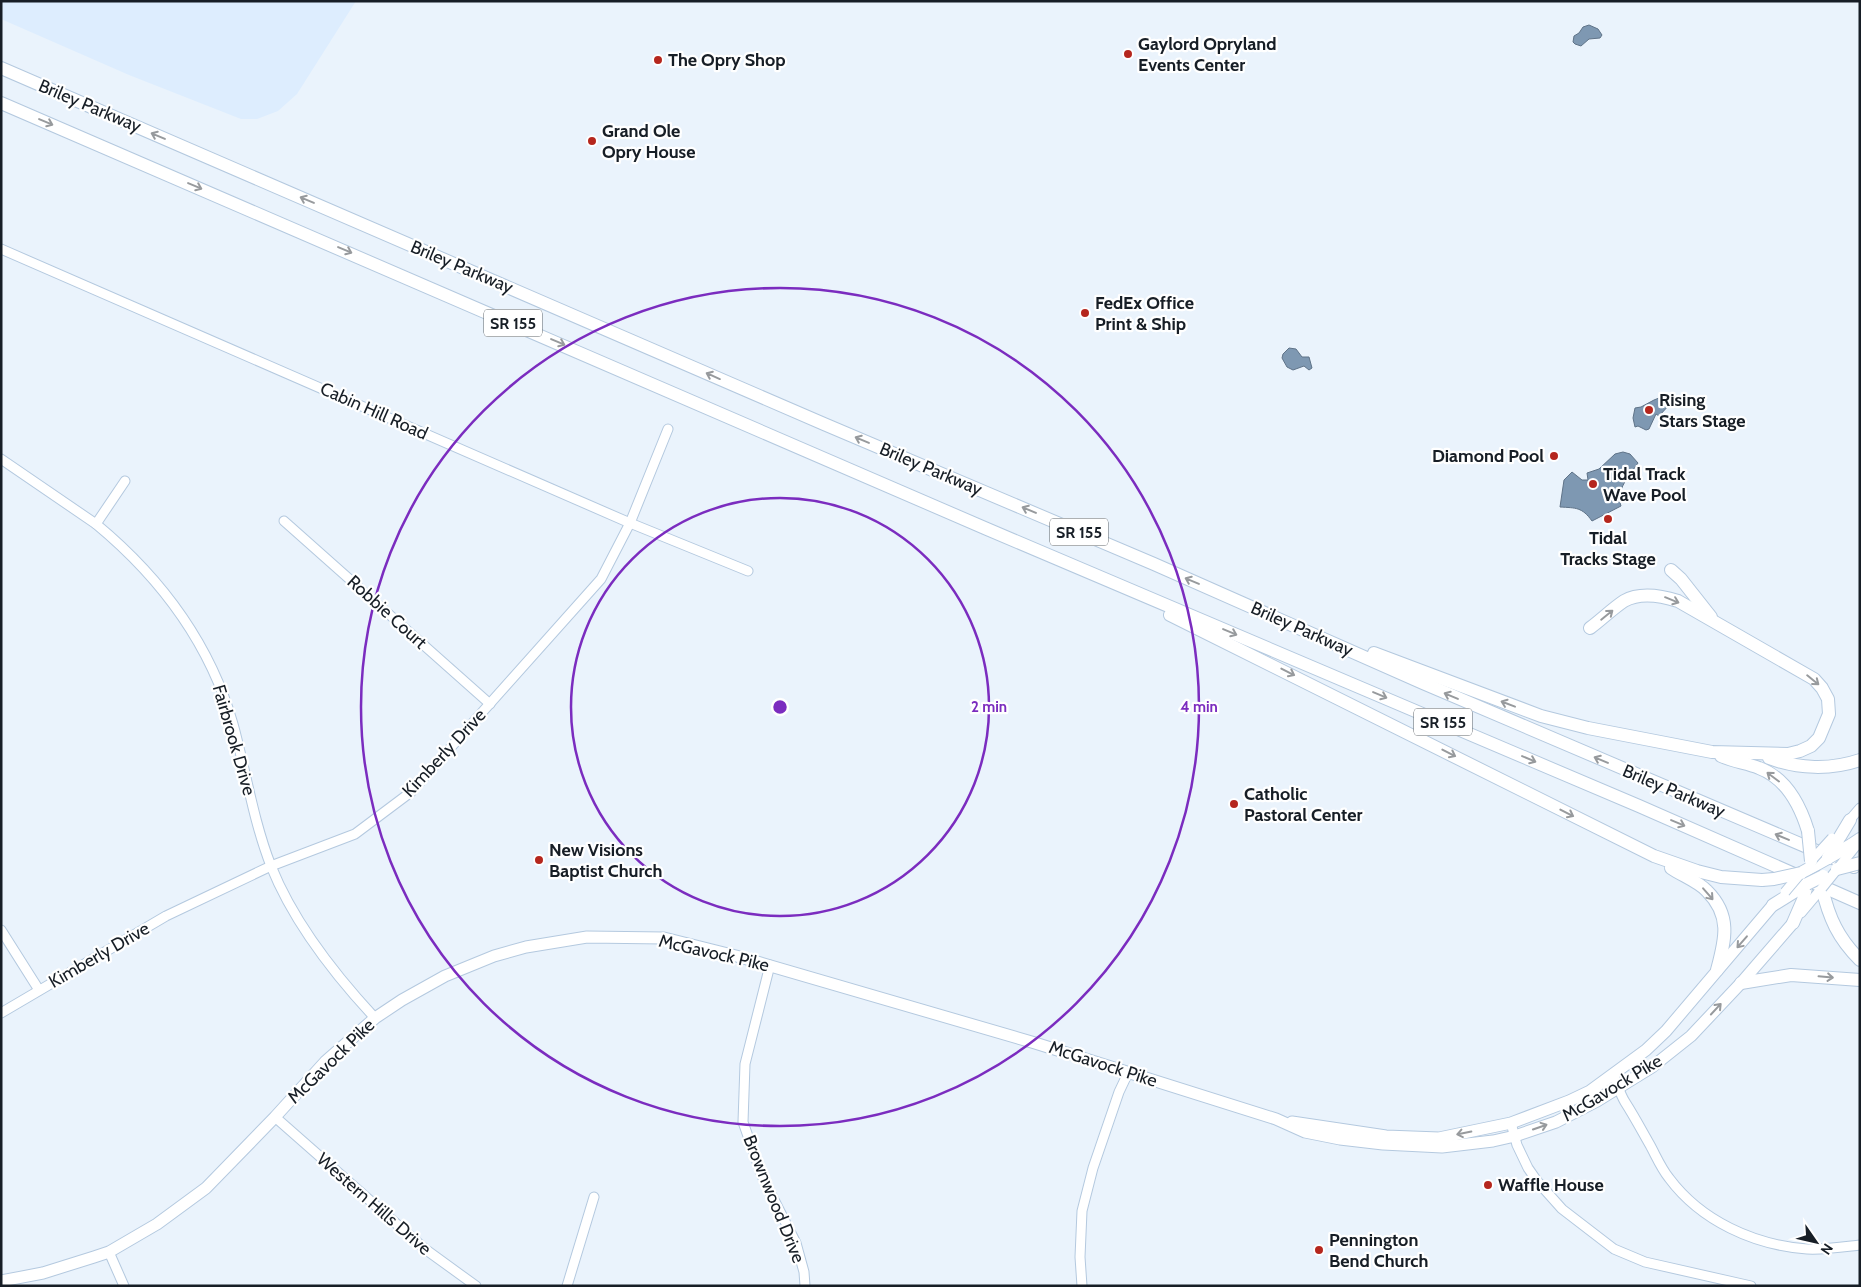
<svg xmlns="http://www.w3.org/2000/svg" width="1861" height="1287" font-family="Cabin,sans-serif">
<rect width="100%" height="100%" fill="#eaf3fc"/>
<polygon fill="#ddedfe" points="1,1 356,1 297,94 278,111 257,119 241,119 129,75 1,19"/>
<g fill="#7e98b2" stroke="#5f7388">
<polygon points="1589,25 1598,29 1602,35 1600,38 1589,39 1581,46 1575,44 1573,42 1574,36 1579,33 1583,27"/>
<polygon points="1289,348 1296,349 1302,357 1309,357 1312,368 1309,370 1304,366 1293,370 1287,367 1282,358 1283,354"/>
<polygon points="1669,394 1671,403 1659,416 1656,414 1649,429 1646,430 1638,426 1635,427 1633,418 1635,408 1641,407 1654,400"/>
<path d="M1623,452L1630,454L1638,463C1630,475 1615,490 1621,506L1592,521C1582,507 1576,508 1560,507L1564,480L1572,472L1582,480H1588L1587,473L1599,469L1615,454Z"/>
</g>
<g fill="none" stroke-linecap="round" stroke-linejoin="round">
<defs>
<g id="minor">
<polyline points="1,249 630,523 748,571"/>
<path d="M1,459L96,524C160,577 210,644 233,724C246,771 253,820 271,866C293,921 335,975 375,1018"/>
<polyline points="284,521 490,704"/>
<polyline points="96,524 125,481"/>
<polyline points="1847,823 1860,808"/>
<polyline points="1801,913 1822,888"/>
<polyline points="1,930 39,990"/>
<polyline points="770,965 745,1064 743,1122 762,1176 796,1243 804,1272 805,1286"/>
<polyline points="1,1013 166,916 271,866 355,834 411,792 601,579 630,523 668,429"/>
<path d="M1613,1074C1617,1083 1620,1094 1625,1102C1634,1116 1642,1131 1650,1145C1656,1156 1661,1168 1669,1178C1701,1221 1754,1245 1807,1249C1824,1250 1843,1247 1860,1245"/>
<polyline points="275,1117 425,1249 476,1286"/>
<polyline points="1511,1123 1517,1145 1528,1168 1537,1181 1562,1209 1614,1249 1645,1262 1751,1286"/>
<polyline points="109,1252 124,1286"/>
<polyline points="567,1286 594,1197"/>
<polyline points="1082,1286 1080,1257 1082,1211 1093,1168 1119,1092 1128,1073"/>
</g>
<g id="major">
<polyline points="1292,1122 1386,1136 1439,1138 1511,1123 1569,1101 1590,1091 1646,1050 1666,1031 1773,905"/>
<polyline points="1,1281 43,1273 94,1257 109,1252 157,1224 206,1188 275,1117 325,1062 375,1018 402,1000 445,976 494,956 526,947 587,937 664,938 740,957 1035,1043 1276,1119 1305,1132 1340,1139 1383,1144 1442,1147 1493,1141 1515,1136 1556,1122 1597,1101 1652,1067 1691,1036 1741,983 1793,923"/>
</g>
<g id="highway">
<polyline points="1,68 824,424 1154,564 1423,683 1854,867"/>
<polyline points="1,103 987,529 1639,806 1860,903"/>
<polyline points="1671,570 1681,579 1711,617"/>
<polyline points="1170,615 1654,856 1697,871 1721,877 1762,880"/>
<path d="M1374,653L1541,716L1588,728L1712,752L1788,754L1800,751L1811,746L1819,738L1829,714L1828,699L1822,688L1814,679L1678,601C1662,596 1640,592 1624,601C1612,609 1601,620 1590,628"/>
<path d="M1721,756C1734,762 1747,763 1759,768C1786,778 1800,805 1808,831"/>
<path d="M1769,758C1798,769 1831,770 1860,760"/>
<polyline points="1838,840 1850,820"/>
<polyline points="1851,845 1860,839"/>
<path d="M1671,868C1681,875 1699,882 1707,891C1732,916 1725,940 1717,970"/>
<polyline points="1801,873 1828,858"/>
<path d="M1822,888C1829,918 1838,938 1860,960"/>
<polyline points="1773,905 1807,884"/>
<polyline points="1793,923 1803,900 1807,884"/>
<polyline points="1741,983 1791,975 1860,980"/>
</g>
</defs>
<use href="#minor" stroke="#b4c9df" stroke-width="11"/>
<use href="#major" stroke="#b4c9df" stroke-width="13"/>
<use href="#highway" stroke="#b4c9df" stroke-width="14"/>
<use href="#minor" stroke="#fff" stroke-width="9"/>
<use href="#major" stroke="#fff" stroke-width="11"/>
<use href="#highway" stroke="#fff" stroke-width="12"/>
<defs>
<g id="minor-bridge">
<polyline points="1811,861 1832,838"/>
<polyline points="1822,888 1855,847"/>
<polyline points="1785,892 1801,873"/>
</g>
<g id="highway-bridge">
<polyline points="1808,831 1811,861"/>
<polyline points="1828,858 1851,845"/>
<polyline points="1828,858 1838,840"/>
<polyline points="1837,869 1860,863"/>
<polyline points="1762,880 1774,879 1801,873"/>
<polyline points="1807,884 1823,876"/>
</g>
</defs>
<use href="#minor-bridge" stroke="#b4c9df" stroke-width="11" stroke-linecap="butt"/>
<use href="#highway-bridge" stroke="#b4c9df" stroke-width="14" stroke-linecap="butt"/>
<use href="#minor-bridge" stroke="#fff" stroke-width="9"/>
<use href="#highway-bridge" stroke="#fff" stroke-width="12"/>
</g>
<defs><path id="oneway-shaft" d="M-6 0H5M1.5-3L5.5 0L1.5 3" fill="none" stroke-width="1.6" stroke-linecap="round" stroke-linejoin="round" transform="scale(1.25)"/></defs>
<g stroke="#979a9d">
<use href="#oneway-shaft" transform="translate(46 122) rotate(23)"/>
<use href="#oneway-shaft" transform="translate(158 136) rotate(-157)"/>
<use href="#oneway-shaft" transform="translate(195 186) rotate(23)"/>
<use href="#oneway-shaft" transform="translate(307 200) rotate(-157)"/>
<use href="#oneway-shaft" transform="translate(345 250) rotate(23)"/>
<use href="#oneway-shaft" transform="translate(558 342) rotate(23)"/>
<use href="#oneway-shaft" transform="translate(713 376) rotate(-156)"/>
<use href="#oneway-shaft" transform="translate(862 440) rotate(-157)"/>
<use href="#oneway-shaft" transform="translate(1029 510) rotate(-157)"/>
<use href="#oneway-shaft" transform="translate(1192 581) rotate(-157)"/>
<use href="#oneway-shaft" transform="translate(1672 600) rotate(22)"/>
<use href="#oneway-shaft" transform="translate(1607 615) rotate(-39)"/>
<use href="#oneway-shaft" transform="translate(1230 632) rotate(23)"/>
<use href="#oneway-shaft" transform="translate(1288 672) rotate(27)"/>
<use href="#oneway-shaft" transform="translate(1813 680) rotate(39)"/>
<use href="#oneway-shaft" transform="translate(1380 695) rotate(23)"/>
<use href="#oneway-shaft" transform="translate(1451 696) rotate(-157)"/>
<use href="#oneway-shaft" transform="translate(1508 704) rotate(-159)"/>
<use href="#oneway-shaft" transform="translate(1449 753) rotate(27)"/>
<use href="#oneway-shaft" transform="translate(1529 759) rotate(23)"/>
<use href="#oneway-shaft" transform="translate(1601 760) rotate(-157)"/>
<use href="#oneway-shaft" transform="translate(1773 777) rotate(-143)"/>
<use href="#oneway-shaft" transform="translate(1567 813) rotate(27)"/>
<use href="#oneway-shaft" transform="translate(1678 823) rotate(23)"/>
<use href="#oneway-shaft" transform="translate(1782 837) rotate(-157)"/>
<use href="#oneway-shaft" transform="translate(1708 894) rotate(49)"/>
<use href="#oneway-shaft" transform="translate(1742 942) rotate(131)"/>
<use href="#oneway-shaft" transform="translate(1826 977) rotate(5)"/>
<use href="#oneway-shaft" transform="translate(1716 1009) rotate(-47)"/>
<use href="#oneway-shaft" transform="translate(1540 1127) rotate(-19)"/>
<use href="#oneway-shaft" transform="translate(1464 1133) rotate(169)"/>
</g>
<g fill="none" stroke="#7b2cbf" stroke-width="2.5">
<circle cx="780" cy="707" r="209"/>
<circle cx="780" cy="707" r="419"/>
</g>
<g fill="#b5261d" stroke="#fff" stroke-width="2">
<circle cx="1128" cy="54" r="5"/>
<circle cx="658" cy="60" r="5"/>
<circle cx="592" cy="141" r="5"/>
<circle cx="1085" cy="313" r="5"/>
<circle cx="1649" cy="410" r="5"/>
<circle cx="1554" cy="456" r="5"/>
<circle cx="1593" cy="484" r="5"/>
<circle cx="1608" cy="519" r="5"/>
<circle cx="1234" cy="804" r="5"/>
<circle cx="539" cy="860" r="5"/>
<circle cx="1488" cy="1185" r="5"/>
<circle cx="1319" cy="1250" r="5"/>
</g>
<g text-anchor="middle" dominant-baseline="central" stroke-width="4.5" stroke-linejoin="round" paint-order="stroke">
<g fill="#fff" stroke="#5d6267" stroke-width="1">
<rect x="484" y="309.5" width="58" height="27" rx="4"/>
<rect x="1050" y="518.5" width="58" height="27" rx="4"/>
<rect x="1414" y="708.5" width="58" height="27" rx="4"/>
</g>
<g font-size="16" font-weight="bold" fill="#171e26">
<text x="513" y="323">SR 155</text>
<text x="1079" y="532">SR 155</text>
<text x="1443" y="722">SR 155</text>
</g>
<g font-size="18" font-weight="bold" fill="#171e26" stroke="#fff" text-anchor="start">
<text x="1138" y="44">Gaylord Opryland<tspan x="1138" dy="21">Events Center</tspan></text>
<text x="668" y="60">The Opry Shop</text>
<text x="602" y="131">Grand Ole<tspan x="602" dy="21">Opry House</tspan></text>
<text x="1095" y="303">FedEx Office<tspan x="1095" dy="21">Print &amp; Ship</tspan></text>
<text x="1659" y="400">Rising<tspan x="1659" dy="21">Stars Stage</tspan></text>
<text x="1544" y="456" text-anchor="end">Diamond Pool</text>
<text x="1603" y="474">Tidal Track<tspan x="1603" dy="21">Wave Pool</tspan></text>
<text x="1608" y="538" text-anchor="middle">Tidal<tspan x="1608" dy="21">Tracks Stage</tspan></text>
<text x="1244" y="794">Catholic<tspan x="1244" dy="21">Pastoral Center</tspan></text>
<text x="549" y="850">New Visions<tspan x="549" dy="21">Baptist Church</tspan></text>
<text x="1498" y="1185">Waffle House</text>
<text x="1329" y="1240">Pennington<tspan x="1329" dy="21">Bend Church</tspan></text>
</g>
<g font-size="18" fill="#171e26" stroke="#fff">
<text transform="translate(90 106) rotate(23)">Briley Parkway</text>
<text transform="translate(462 267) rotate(23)">Briley Parkway</text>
<text transform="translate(374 411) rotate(24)">Cabin Hill Road</text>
<text transform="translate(931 469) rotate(23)">Briley Parkway</text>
<text transform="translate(387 612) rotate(42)">Robbie Court</text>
<text transform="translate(1302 629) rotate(24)">Briley Parkway</text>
<text transform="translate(234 740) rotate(74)">Fairbrook Drive</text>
<text transform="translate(444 753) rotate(-47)">Kimberly Drive</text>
<text transform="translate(1674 791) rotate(23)">Briley Parkway</text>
<text transform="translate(714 953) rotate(13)">McGavock Pike</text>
<text transform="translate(99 955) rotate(-30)">Kimberly Drive</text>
<text transform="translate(331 1061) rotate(-44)">McGavock Pike</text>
<text transform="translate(1103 1064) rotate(18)">McGavock Pike</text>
<text transform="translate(1612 1088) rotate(-31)">McGavock Pike</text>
<text transform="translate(774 1199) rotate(68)">Brownwood Drive</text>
<text transform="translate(374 1204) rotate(41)">Western Hills Drive</text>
</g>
</g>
<circle cx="780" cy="707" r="8" fill="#7b2cbf" stroke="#fff" stroke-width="2.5"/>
<g font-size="15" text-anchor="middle" font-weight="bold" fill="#7b2cbf" stroke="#fff" stroke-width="4.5" stroke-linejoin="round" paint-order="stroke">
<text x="989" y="712">2 min</text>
<text x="1199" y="712">4 min</text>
</g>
<rect width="1861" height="1287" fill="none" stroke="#171e26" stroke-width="5"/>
<g transform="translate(1816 1242) rotate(124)" stroke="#ffffff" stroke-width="4" paint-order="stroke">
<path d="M0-4L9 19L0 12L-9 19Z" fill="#171e26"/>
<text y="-8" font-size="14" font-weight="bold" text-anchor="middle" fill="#171e26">N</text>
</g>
</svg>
